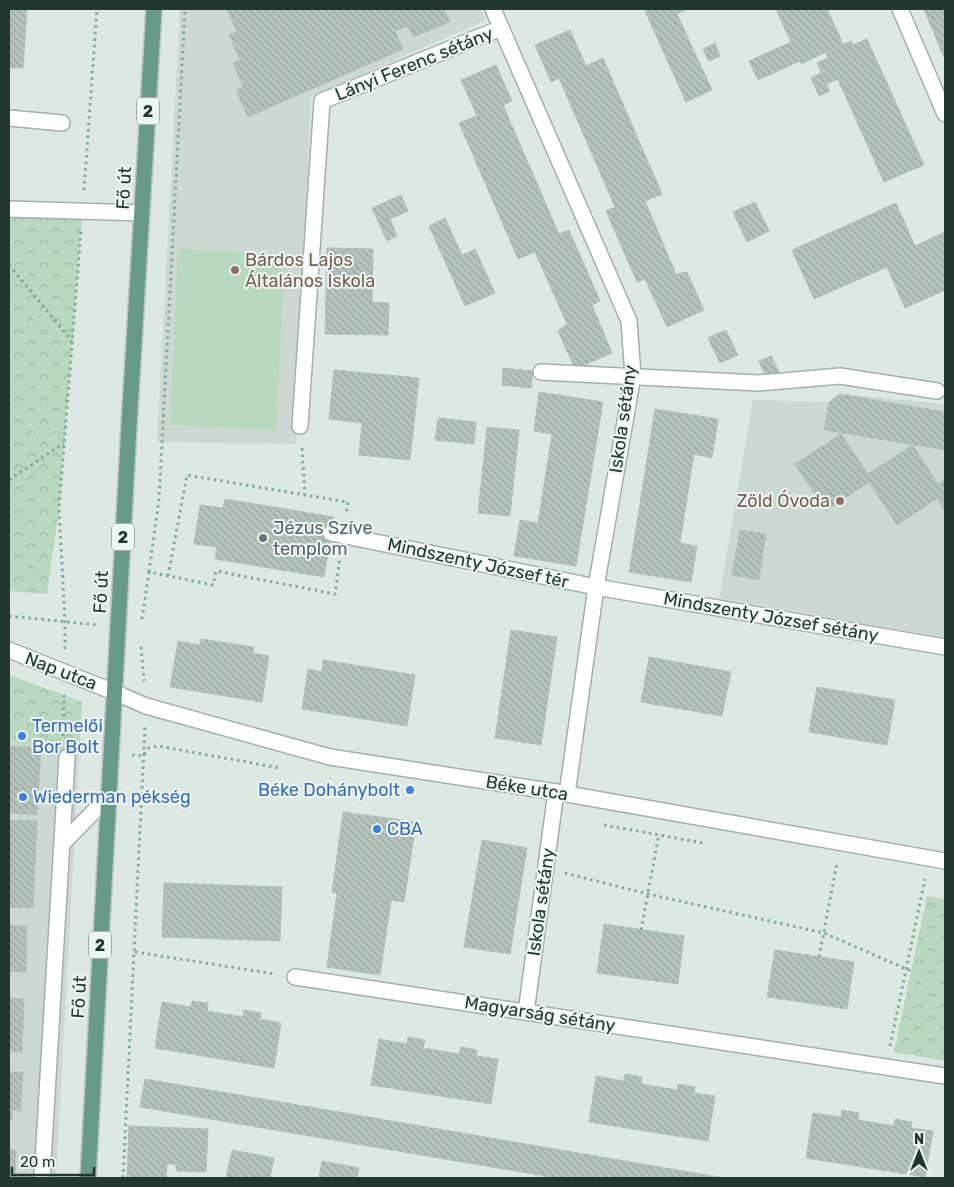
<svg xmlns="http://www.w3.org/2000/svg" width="954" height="1187" font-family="Rubik,sans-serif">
<defs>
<pattern id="park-crowns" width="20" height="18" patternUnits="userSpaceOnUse" patternTransform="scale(1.25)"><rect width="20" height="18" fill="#b9d8c0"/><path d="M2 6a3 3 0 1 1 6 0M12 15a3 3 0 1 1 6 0" fill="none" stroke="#9fbaa5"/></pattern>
<pattern id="building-back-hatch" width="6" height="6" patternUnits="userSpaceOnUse" patternTransform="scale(1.25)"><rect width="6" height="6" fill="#b4c3bc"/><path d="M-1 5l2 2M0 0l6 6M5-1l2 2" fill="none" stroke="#9aa8a2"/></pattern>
</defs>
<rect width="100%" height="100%" fill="#dee8e3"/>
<g fill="#cdd8d2">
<polygon points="180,9 481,9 486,20 311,97 296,444 157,442"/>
<polygon points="840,394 945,404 945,638 719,598 753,400 829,402"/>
<polygon points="9,675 82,702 56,1178 9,1178"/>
</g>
<g fill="url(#park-crowns)">
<polygon points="9,216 82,218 59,509 47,594 9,591"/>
<polygon points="9,675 82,702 79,752 9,742"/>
<polygon points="927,896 945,899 945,1061 894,1052"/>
</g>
<polygon fill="#b9d8c0" points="178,249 285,254 276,430 170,425"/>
<g fill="url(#building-back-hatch)" stroke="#b2c1ba">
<polygon points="9,9 27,9 23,68 9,68"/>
<polygon points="227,9 238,9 239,11 244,9 444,9 450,22 413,37 408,26 395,31 403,49 248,117 236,90 243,87 233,63 240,60 229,35 237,32"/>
<polygon points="650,9 687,9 677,14 712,90 686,102 645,11"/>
<polygon points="776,9 827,9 843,44 801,64"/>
<polygon points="924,9 945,9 945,60"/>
<polygon points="570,30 586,66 603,58 662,194 645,201 676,274 687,272 704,310 667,327 645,279 637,282 606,211 615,207 559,78 551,82 535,45"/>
<polygon points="867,39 924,165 884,182 826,53 851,41 853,45"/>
<polygon points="791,42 800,61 758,80 749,61"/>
<polygon points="715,43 720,56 709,61 703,49"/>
<polygon points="828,58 838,79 827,84 817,63"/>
<polygon points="496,65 512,101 503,105 559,234 569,230 600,301 592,305 612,353 575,369 558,331 567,324 535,252 518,259 459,123 477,116 461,80"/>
<polygon points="821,73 830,91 819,96 811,78"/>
<polygon points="401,195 408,211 390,219 397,236 387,241 372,208"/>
<polygon points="755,202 769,231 747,242 733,212"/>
<polygon points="896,203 915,246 945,232 945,290 905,308 887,267 814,299 792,250"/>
<polygon points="445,218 462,255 475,249 495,293 465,306 429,226"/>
<polygon points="327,248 373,249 372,302 389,303 388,335 325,334"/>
<polygon points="726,330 738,355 720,363 708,338"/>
<polygon points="771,356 779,372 766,377 759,361"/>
<polygon points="503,368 533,371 531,388 502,385"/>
<polygon points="334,370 419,378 410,460 359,455 362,423 329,419"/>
<polygon points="539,392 603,402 576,566 514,556 520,520 538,523 552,434 534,431"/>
<polygon points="840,394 945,412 945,450 824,430 829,402"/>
<polygon points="655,409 718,419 712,458 694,454 680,543 697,546 691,582 629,572"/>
<polygon points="438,418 476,422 474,444 435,440"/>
<polygon points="487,427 519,430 510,516 478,513"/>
<polygon points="841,434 868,474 913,445 938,484 945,480 945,511 937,499 897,525 869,482 826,511 795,464"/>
<polygon points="225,499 334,517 324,577 215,559 217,547 194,544 200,505 223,508"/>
<polygon points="740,530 766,534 759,580 732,575"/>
<polygon points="511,630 557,637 541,745 495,738"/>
<polygon points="201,639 254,647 253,653 269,656 262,702 170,687 178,641 200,645"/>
<polygon points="649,657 731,672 722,716 641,702"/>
<polygon points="323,660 415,675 407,726 302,709 308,669 322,672"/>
<polygon points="817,687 895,700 887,745 809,732"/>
<polygon points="9,746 41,748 37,815 9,813"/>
<polygon points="343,812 416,822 404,902 332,892"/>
<polygon points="9,820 37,821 33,908 9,907"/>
<polygon points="482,840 527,848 510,954 464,947"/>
<polygon points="164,883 282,887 280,941 162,937"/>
<polygon points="337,893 391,901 380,975 327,967"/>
<polygon points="604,924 684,936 678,984 597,973"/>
<polygon points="9,925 27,926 26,972 9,972"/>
<polygon points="775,950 854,962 847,1009 767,997"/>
<polygon points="9,998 24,999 22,1052 9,1052"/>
<polygon points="192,1001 208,1003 207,1011 243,1017 244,1010 261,1013 260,1019 281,1023 274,1068 155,1048 162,1002 191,1007"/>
<polygon points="408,1037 425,1040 423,1048 459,1054 461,1047 477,1050 476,1056 498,1059 491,1104 371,1085 379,1039 407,1044"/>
<polygon points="9,1072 23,1072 21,1111 12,1110 12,1120 9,1120"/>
<polygon points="625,1074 642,1077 641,1084 677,1090 678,1084 695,1087 694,1093 715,1096 708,1141 589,1122 596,1076 624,1081"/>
<polygon points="145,1079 345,1113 724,1178 556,1178 140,1107"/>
<polygon points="842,1110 859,1113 858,1120 894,1126 895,1119 912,1122 911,1128 933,1131 925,1177 806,1158 813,1113 841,1117"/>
<polygon points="129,1126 208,1129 206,1172 176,1171 176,1164 167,1164 166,1178 127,1178"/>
<polygon points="9,1150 16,1150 15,1178 9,1178"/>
<polygon points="232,1150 274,1158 270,1178 226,1178"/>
<polygon points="322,1161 359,1168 357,1178 319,1178"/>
</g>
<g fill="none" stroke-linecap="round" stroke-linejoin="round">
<defs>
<g id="minor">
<polyline points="493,9 629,321 633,376 596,587 567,794"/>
<polyline points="900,9 945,114"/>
<polyline points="9,118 62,123"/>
<polyline points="9,209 142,213"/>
<polyline points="541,372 758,383 840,376 937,391"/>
<polyline points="300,426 322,101 501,28"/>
<polyline points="331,533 596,587 945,647"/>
<polyline points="9,650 114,692 146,706 330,757 556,792 945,861"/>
<polyline points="63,843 108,797"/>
<polyline points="295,977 945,1076"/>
<polyline points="526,1012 556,792"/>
<polyline points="42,1178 67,757"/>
</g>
<polyline id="major" points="88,1178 129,426 154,9"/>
</defs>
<use href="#minor" stroke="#a2afaa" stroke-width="18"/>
<use href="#major" stroke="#bcc3c1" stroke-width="18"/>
<g stroke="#82a99b" stroke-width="3" stroke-dasharray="2.5 4" stroke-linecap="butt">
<polyline points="84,190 97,9"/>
<polyline points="9,265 72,341"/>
<polyline points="302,448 305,495 348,502 346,515"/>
<polyline points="9,480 64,443"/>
<polyline points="149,572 159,499 185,9"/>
<polyline points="168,576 187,475 305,495"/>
<polyline points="9,616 98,625"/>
<polyline points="142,619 149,572 213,585 216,571 335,594 340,556"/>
<polyline points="141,647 144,681"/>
<polyline points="65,649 65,621 59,509 81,231"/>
<polyline points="63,736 64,695"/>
<polyline points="132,755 143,756 149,748 158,746 280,768"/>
<polyline points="604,825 703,843"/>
<polyline points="565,873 648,894 824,933 911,971"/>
<polyline points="641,930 659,834"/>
<polyline points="135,952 275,974"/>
<polyline points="819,957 837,863"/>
<polyline points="890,1046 925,879"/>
<polyline points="123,1178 145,727"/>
</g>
<use href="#minor" stroke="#fff" stroke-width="15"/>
<use href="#major" stroke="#679a8a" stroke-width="15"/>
</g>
<g fill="#8d6e63" stroke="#eef6f2" stroke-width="2">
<circle cx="235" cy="270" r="5"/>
<circle cx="840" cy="501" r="5"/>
</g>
<circle fill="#6b7280" stroke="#eef6f2" stroke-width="2" cx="263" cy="538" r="5"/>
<g fill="#3f7fe0" stroke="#eef6f2" stroke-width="2">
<circle cx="22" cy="736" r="5"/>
<circle cx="410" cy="790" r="5"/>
<circle cx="23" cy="797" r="5"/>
<circle cx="377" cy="829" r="5"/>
</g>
<g text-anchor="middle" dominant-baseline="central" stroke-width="4" stroke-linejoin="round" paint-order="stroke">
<g fill="#eef6f2" stroke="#5e706a" stroke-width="1">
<rect x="137" y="97.5" width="22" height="27" rx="4"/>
<rect x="112" y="523.5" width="22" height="27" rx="4"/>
<rect x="89" y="931.5" width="22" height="27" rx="4"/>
</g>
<g font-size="16" font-weight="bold" fill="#213730">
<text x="148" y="111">2</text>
<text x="123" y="537">2</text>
<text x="100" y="945">2</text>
</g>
<g font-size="18" fill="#213730" stroke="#eef6f2">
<text transform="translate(414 64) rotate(-22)">Lányi Ferenc sétány</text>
<text transform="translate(124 188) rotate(-87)">Fő út</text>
<text transform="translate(623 419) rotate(-82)">Iskola sétány</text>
<text transform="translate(478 563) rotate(12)">Mindszenty József tér</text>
<text transform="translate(101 592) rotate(-87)">Fő út</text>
<text transform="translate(771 617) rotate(10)">Mindszenty József sétány</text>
<text transform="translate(61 671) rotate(21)">Nap utca</text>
<text transform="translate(527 788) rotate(9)">Béke utca</text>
<text transform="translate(541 902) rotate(-82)">Iskola sétány</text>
<text transform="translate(79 997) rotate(-87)">Fő út</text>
<text transform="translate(540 1014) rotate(9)">Magyarság sétány</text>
</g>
<g font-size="18" fill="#785e54" stroke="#eef6f2" text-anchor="start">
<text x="245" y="260">Bárdos Lajos<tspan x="245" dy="21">Általános Iskola</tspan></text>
<text x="830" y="501" text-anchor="end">Zöld Óvoda</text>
</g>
<g font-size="18" fill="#5b616d" stroke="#eef6f2" text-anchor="start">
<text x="273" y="528">Jézus Szíve<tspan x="273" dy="21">templom</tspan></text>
</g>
<g font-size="18" fill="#366cbe" stroke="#eef6f2" text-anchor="start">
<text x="32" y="726">Termelői<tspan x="32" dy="21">Bor Bolt</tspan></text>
<text x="400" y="790" text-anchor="end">Béke Dohánybolt</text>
<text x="33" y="797">Wiederman pékség</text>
<text x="387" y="829">CBA</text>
</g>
</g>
<rect width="954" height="1187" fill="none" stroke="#213730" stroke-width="20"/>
<g transform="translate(919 1152)" stroke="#eef6f2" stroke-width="4" paint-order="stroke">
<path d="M0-4L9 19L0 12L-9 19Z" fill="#213730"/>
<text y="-8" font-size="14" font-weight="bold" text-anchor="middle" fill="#213730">N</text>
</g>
<path d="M12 1167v8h82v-8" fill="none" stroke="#213730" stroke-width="2.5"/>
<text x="20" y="1167" font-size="15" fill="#213730" stroke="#eef6f2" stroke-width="4" paint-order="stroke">20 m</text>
</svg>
